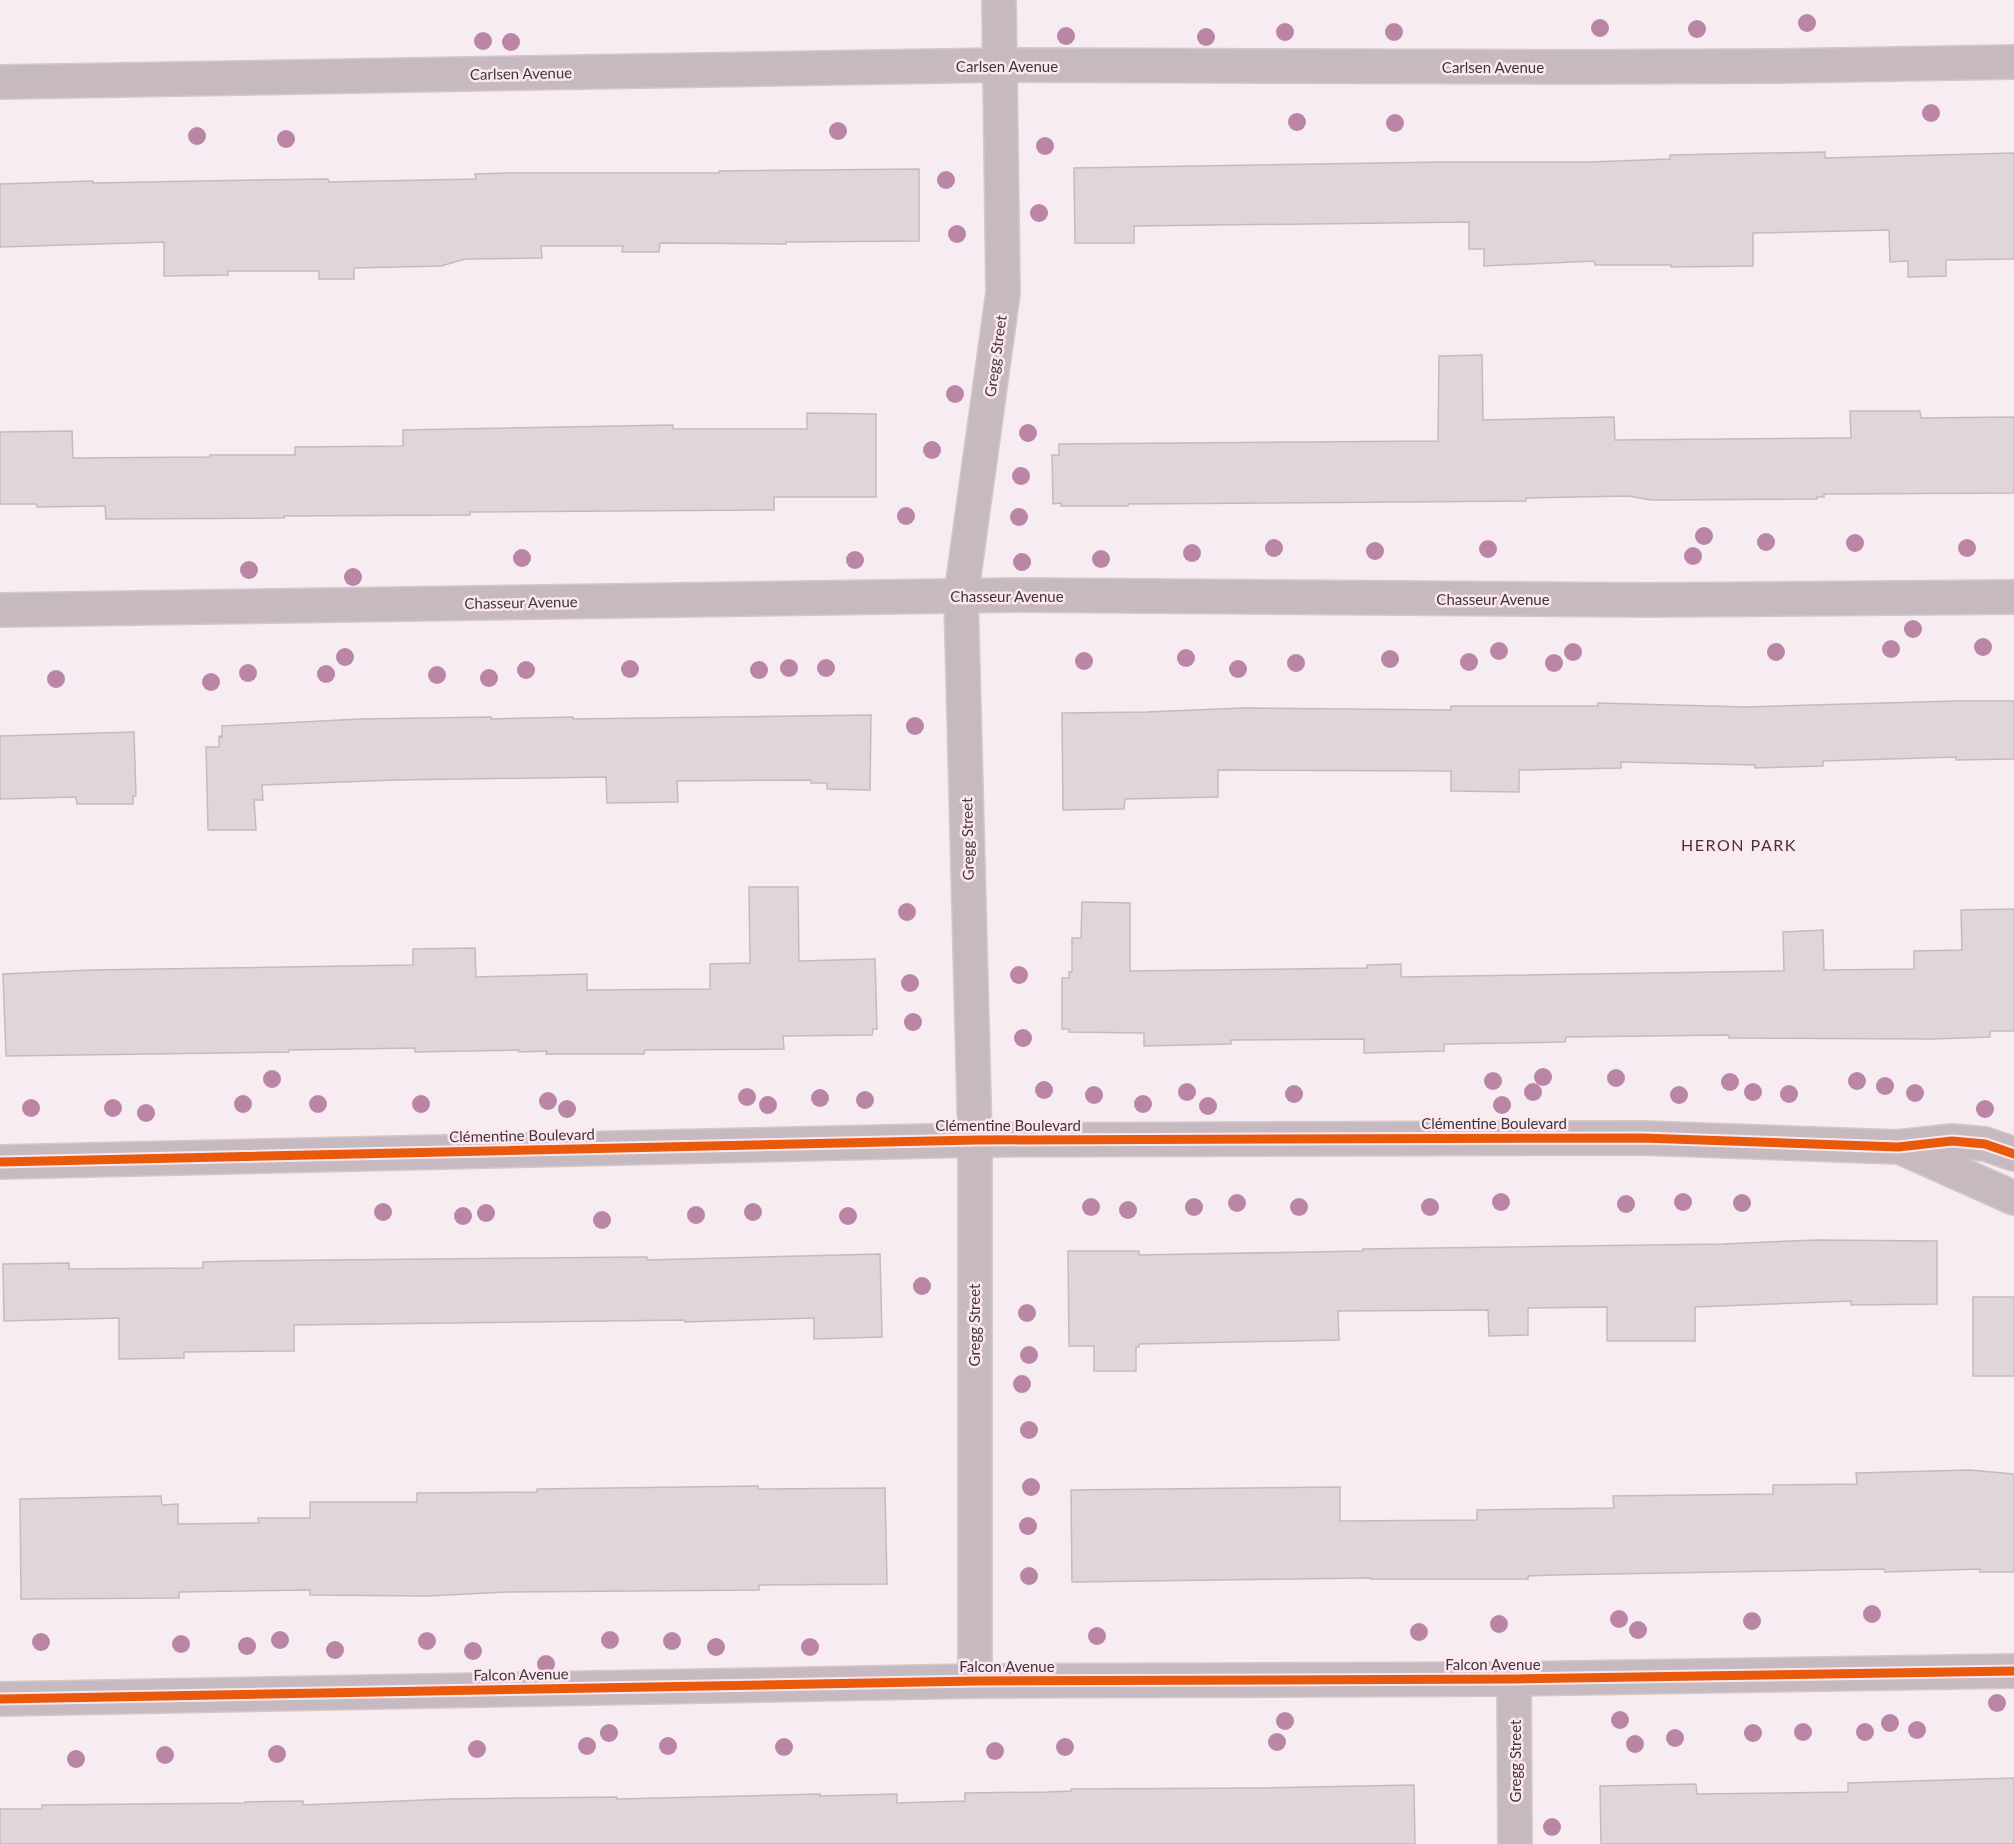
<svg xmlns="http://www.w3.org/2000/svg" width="2014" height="1844" font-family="Lato,sans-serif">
<rect width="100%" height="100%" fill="#f7ecf1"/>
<g fill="#e0d5da" stroke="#c5bac0" stroke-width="1.5">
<polygon points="1825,152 1825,158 2014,153 2014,259 1946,260 1946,276 1908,277 1908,261 1890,262 1889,230 1753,233 1753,266 1671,267 1671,265 1595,265 1594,261 1484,266 1484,249 1469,249 1469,222 1134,226 1134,243 1075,243 1074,168 1445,162 1591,162 1670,159 1670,155"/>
<polygon points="919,169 919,241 786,242 786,244 660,243 659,252 622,252 623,246 541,246 542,258 465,259 441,266 354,268 354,279 319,279 319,271 228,271 228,275 164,276 164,242 0,247 0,184 93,181 93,183 258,180 328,179 329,182 476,179 475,174 507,173 719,173 719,171"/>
<polygon points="1482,355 1483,420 1614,417 1615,440 1845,438 1851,438 1850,411 1920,411 1921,418 2014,417 2014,493 1824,494 1824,497 1817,497 1817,499 1652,500 1628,496 1526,498 1526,501 1128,504 1128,506 1061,506 1061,503 1053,504 1052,455 1059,455 1059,444 1438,441 1439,356"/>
<polygon points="807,413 876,414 876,497 774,497 774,510 470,512 470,515 284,516 284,518 106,519 105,506 37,507 37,504 0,504 0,432 72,431 73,458 210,457 210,455 295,455 295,447 403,446 403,430 673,425 673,429 807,429"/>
<polygon points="1955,701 2014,701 2014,759 1956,760 1956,757 1823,761 1823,766 1755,768 1755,765 1621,762 1621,768 1519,770 1519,792 1451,791 1451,771 1218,770 1218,797 1125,799 1124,809 1063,810 1062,713 1147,712 1242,708 1451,710 1451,706 1598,706 1598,703 1747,707"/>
<polygon points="871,715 870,790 827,789 827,783 811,783 811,780 677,781 678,802 607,803 606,777 396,780 262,785 263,800 254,800 256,830 208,830 206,747 219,747 219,736 222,737 222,726 360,719 491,717 491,719 573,717 573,719"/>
<polygon points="134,732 136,796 133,796 133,804 77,804 76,797 0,799 0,736"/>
<polygon points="749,887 798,887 799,961 875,959 877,1029 873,1029 872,1035 783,1036 784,1049 645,1050 644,1054 546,1054 547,1051 519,1052 519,1050 415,1052 415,1048 289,1050 289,1052 6,1056 3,974 91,970 413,965 413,949 475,948 476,977 587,974 587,990 710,989 710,964 750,963"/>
<polygon points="1082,902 1130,903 1130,971 1367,968 1367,965 1401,964 1401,977 1784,971 1783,932 1823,930 1824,970 1914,969 1914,951 1962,950 1961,910 2014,909 2014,1031 1990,1031 1990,1037 1931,1039 1729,1038 1729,1035 1566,1037 1565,1042 1444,1044 1444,1051 1364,1053 1364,1039 1231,1040 1231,1044 1144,1046 1144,1033 1069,1032 1069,1029 1062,1029 1062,978 1069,978 1069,972 1072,972 1072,938 1081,938"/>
<polygon points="1816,1240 1937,1241 1937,1304 1851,1305 1851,1301 1695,1307 1695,1341 1607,1341 1607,1307 1528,1308 1528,1335 1489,1336 1488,1310 1338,1311 1339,1340 1139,1344 1139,1347 1136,1347 1136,1371 1094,1371 1094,1346 1069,1346 1068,1251 1139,1251 1139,1255 1363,1251 1363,1249 1722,1244"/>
<polygon points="880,1254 882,1337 814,1339 814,1318 685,1322 685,1320 294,1325 294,1351 184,1352 184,1358 119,1359 119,1318 4,1321 3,1264 69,1263 69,1269 203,1268 203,1262 238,1261 644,1257 647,1257 647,1260"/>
<rect x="1973" y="1297" width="41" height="79"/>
<polygon points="1970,1470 2014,1474 2014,1572 1980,1572 1980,1569 1885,1572 1884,1569 1553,1575 1528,1576 1528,1579 1371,1579 1371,1578 1072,1582 1071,1490 1340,1487 1340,1521 1477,1520 1477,1510 1614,1508 1613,1496 1773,1494 1773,1485 1857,1484 1856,1473"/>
<polygon points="758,1486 758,1489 885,1488 887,1584 759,1585 759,1590 506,1592 428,1596 310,1595 310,1590 179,1592 179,1598 21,1599 20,1499 161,1496 162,1505 178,1504 178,1524 259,1523 258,1518 310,1518 310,1502 417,1502 417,1493 537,1492 537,1489"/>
<polygon points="2014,1778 2014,1844 1601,1844 1600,1786 1696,1784 1697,1794 1848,1792 1848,1783"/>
<polygon points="1414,1785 1415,1844 0,1844 0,1809 42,1809 42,1805 245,1803 245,1802 303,1801 303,1805 448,1799 617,1797 617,1799 820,1794 820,1796 897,1794 897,1803 965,1801 965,1793 1048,1792 1071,1791 1071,1789 1259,1788"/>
</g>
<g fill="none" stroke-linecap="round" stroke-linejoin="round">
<defs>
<g id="minor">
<polyline points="0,82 1000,65 1567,67 1777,66 2014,62"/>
<polyline points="0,610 1022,595 1648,600 2014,597"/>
<polyline points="1900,1147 2014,1198"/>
<polyline points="0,1162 975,1140 1643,1138 1898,1147 1952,1141 1985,1144 2014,1154"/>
<polyline points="1514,1679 1515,1844"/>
<polyline points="975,1681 975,1140 961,596 1003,293 999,0"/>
<polyline points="0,1699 975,1681 1514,1679 2014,1671"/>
</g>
</defs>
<use href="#minor" stroke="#d2c8cd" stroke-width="36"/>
<use href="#minor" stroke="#c6b9bf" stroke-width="33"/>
<defs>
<g id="cycleway">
<polyline points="0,1162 975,1140 1643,1138 1898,1147 1952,1141 1985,1144 2014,1154"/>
<polyline points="0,1699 975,1681 1514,1679 2014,1671"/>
</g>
</defs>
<use href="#cycleway" stroke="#fce7f1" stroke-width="13"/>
<use href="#cycleway" stroke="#e8590c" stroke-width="9"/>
</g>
<g fill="#bb86a5">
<circle cx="1807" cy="23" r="9"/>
<circle cx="1600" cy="28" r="9"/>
<circle cx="1697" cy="29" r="9"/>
<circle cx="1285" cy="32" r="9"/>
<circle cx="1394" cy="32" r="9"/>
<circle cx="1066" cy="36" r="9"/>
<circle cx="1206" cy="37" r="9"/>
<circle cx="483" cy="41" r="9"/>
<circle cx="511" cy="42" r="9"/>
<circle cx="1931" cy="113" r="9"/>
<circle cx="1297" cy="122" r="9"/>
<circle cx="1395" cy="123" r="9"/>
<circle cx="838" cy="131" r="9"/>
<circle cx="197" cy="136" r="9"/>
<circle cx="286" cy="139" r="9"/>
<circle cx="1045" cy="146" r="9"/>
<circle cx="946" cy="180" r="9"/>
<circle cx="1039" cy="213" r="9"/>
<circle cx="957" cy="234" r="9"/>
<circle cx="955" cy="394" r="9"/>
<circle cx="1028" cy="433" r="9"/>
<circle cx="932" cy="450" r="9"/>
<circle cx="1021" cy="476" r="9"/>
<circle cx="906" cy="516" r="9"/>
<circle cx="1019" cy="517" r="9"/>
<circle cx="1704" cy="536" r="9"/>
<circle cx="1766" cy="542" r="9"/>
<circle cx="1855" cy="543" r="9"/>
<circle cx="1274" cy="548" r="9"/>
<circle cx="1967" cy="548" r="9"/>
<circle cx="1488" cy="549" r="9"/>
<circle cx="1375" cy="551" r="9"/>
<circle cx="1192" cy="553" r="9"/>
<circle cx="1693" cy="556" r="9"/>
<circle cx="522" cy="558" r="9"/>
<circle cx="1101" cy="559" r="9"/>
<circle cx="855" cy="560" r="9"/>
<circle cx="1022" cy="562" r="9"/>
<circle cx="249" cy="570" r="9"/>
<circle cx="353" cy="577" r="9"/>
<circle cx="1913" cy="629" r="9"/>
<circle cx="1983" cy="647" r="9"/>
<circle cx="1891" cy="649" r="9"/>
<circle cx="1499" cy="651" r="9"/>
<circle cx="1573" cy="652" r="9"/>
<circle cx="1776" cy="652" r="9"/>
<circle cx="345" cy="657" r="9"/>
<circle cx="1186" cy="658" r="9"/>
<circle cx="1390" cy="659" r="9"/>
<circle cx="1084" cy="661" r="9"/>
<circle cx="1469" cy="662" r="9"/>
<circle cx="1296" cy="663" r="9"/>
<circle cx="1554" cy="663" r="9"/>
<circle cx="789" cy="668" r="9"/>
<circle cx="826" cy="668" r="9"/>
<circle cx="630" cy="669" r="9"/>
<circle cx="1238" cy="669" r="9"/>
<circle cx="526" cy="670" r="9"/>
<circle cx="759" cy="670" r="9"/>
<circle cx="248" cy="673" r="9"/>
<circle cx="326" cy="674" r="9"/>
<circle cx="437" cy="675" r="9"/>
<circle cx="489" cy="678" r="9"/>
<circle cx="56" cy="679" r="9"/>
<circle cx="211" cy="682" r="9"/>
<circle cx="915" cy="726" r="9"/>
<circle cx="907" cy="912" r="9"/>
<circle cx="1019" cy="975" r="9"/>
<circle cx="910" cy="983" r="9"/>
<circle cx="913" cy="1022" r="9"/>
<circle cx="1023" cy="1038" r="9"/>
<circle cx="1543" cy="1077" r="9"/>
<circle cx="1616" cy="1078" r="9"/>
<circle cx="272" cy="1079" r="9"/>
<circle cx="1493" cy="1081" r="9"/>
<circle cx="1857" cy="1081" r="9"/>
<circle cx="1730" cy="1082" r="9"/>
<circle cx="1885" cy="1086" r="9"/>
<circle cx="1044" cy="1090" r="9"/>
<circle cx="1187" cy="1092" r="9"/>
<circle cx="1533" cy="1092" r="9"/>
<circle cx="1753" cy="1092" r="9"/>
<circle cx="1915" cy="1093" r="9"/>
<circle cx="1294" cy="1094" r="9"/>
<circle cx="1789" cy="1094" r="9"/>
<circle cx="1094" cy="1095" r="9"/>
<circle cx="1679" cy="1095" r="9"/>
<circle cx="747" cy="1097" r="9"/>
<circle cx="820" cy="1098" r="9"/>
<circle cx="865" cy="1100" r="9"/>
<circle cx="548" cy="1101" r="9"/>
<circle cx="243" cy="1104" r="9"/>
<circle cx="318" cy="1104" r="9"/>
<circle cx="421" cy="1104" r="9"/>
<circle cx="1143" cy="1104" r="9"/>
<circle cx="768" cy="1105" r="9"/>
<circle cx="1502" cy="1105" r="9"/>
<circle cx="1208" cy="1106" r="9"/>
<circle cx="31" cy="1108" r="9"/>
<circle cx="113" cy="1108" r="9"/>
<circle cx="567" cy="1109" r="9"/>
<circle cx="1985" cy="1109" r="9"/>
<circle cx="146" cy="1113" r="9"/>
<circle cx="1501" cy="1202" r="9"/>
<circle cx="1683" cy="1202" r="9"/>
<circle cx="1237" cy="1203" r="9"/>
<circle cx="1742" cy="1203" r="9"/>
<circle cx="1626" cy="1204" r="9"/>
<circle cx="1091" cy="1207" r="9"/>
<circle cx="1194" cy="1207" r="9"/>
<circle cx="1299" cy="1207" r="9"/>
<circle cx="1430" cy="1207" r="9"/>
<circle cx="1128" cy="1210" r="9"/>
<circle cx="383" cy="1212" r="9"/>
<circle cx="753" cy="1212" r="9"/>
<circle cx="486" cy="1213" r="9"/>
<circle cx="696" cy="1215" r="9"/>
<circle cx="463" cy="1216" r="9"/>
<circle cx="848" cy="1216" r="9"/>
<circle cx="602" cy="1220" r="9"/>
<circle cx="922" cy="1286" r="9"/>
<circle cx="1027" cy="1313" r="9"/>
<circle cx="1029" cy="1355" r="9"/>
<circle cx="1022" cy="1384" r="9"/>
<circle cx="1029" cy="1430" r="9"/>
<circle cx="1031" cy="1487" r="9"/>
<circle cx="1028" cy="1526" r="9"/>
<circle cx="1029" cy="1576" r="9"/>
<circle cx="1872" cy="1614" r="9"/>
<circle cx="1619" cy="1619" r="9"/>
<circle cx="1752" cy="1621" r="9"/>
<circle cx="1499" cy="1624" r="9"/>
<circle cx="1638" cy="1630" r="9"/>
<circle cx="1419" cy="1632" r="9"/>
<circle cx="1097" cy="1636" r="9"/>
<circle cx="280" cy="1640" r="9"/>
<circle cx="610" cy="1640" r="9"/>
<circle cx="427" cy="1641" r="9"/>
<circle cx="672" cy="1641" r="9"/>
<circle cx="41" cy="1642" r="9"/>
<circle cx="181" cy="1644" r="9"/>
<circle cx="247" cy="1646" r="9"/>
<circle cx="716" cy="1647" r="9"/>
<circle cx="810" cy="1647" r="9"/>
<circle cx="335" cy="1650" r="9"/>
<circle cx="473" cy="1651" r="9"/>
<circle cx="546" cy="1664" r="9"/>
<circle cx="1997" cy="1703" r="9"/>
<circle cx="1620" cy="1720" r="9"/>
<circle cx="1285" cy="1721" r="9"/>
<circle cx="1890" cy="1723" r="9"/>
<circle cx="1917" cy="1730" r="9"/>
<circle cx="1803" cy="1732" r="9"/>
<circle cx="1865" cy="1732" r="9"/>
<circle cx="609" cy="1733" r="9"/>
<circle cx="1753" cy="1733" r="9"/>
<circle cx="1675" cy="1738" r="9"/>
<circle cx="1277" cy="1742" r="9"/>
<circle cx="1635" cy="1744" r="9"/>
<circle cx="587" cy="1746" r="9"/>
<circle cx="668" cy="1746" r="9"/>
<circle cx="784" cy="1747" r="9"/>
<circle cx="1065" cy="1747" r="9"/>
<circle cx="477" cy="1749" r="9"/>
<circle cx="995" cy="1751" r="9"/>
<circle cx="277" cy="1754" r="9"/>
<circle cx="165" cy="1755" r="9"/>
<circle cx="76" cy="1759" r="9"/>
<circle cx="1552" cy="1827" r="9"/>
</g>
<g text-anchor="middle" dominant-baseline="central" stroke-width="5" stroke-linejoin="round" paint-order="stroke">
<g font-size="15" fill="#41343b" stroke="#fce7f1">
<text x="1007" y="66">Carlsen Avenue</text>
<text x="1493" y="67">Carlsen Avenue</text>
<text transform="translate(521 73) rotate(-1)">Carlsen Avenue</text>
<text transform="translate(995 356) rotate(-82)">Gregg Street</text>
<text x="1007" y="596">Chasseur Avenue</text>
<text x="1493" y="599">Chasseur Avenue</text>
<text transform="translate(521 602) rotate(-1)">Chasseur Avenue</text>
<text transform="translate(967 839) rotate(-91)">Gregg Street</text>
<text x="1494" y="1123">Clémentine Boulevard</text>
<text x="1008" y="1125">Clémentine Boulevard</text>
<text transform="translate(522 1135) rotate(-1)">Clémentine Boulevard</text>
<text transform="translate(974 1325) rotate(-90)">Gregg Street</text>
<text x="1493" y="1664">Falcon Avenue</text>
<text x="1007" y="1666">Falcon Avenue</text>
<text transform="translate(521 1674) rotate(-1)">Falcon Avenue</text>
<text transform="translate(1515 1761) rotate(-90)">Gregg Street</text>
</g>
<g font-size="16" letter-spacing="1.5" fill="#41343b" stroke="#fce7f1">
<text x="1739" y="844">HERON PARK</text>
</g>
</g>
</svg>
